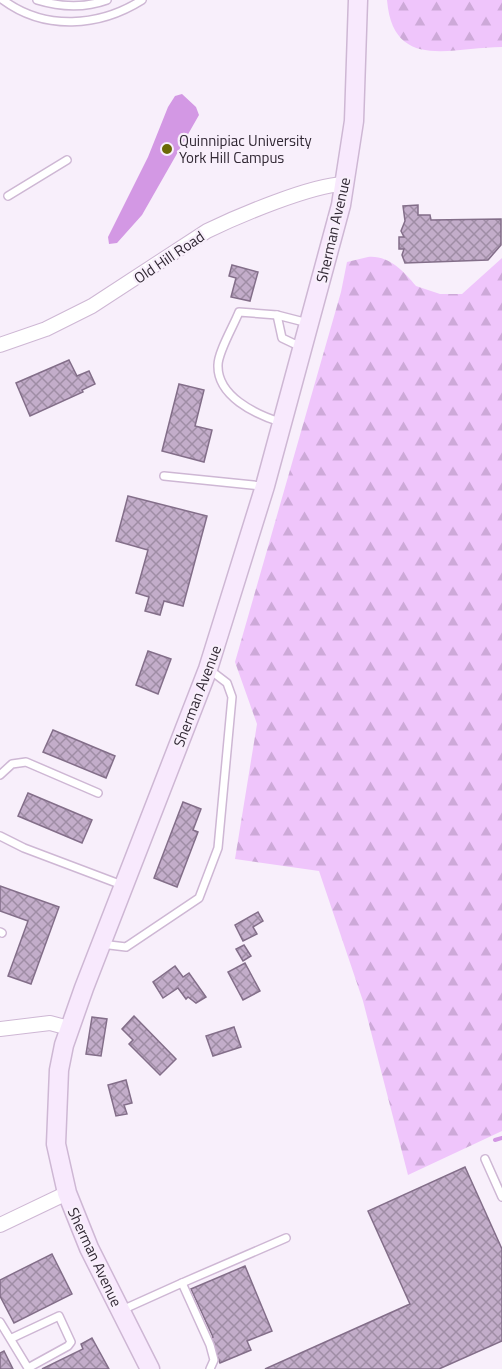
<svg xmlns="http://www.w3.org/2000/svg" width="502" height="1369" font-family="'Titillium Web',sans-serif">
<defs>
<pattern id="forest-firs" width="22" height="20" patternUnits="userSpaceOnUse" patternTransform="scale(1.5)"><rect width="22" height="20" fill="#efc5fb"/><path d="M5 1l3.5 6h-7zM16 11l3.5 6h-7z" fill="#cda9d8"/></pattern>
<pattern id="building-cross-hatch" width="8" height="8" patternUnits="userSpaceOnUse" patternTransform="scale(1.5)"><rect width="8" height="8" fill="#c3adca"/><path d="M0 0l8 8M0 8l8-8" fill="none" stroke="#9f8da5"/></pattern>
</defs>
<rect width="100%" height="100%" fill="#f8effb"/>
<g fill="url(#forest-firs)">
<path d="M387,0H502V47C452,47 393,72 387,0Z"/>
<path d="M368,257C389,255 404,272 416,286L440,294H462L502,258V1131L408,1175L363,1001L319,871L235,859L257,724L235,662L341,292L347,262Z"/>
</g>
<polygon fill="#d398e4" points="182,94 196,107 199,115 142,215 117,243 109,244 108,237 148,157 168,107 175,96"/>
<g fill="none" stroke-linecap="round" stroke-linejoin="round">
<polyline stroke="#d398e4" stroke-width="4" points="495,1140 502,1138"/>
</g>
<g fill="url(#building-cross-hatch)" stroke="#836e89" stroke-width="1.5">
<polygon points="418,205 418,215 430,215 431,220 501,219 501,245 488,260 405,263 402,255 404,249 399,249 399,237 404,237 401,231 405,221 403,206"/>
<polygon points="232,265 258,272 250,301 231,297 236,278 229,276"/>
<polygon points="69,360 77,376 89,371 95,384 82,390 83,392 30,416 16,383"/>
<polygon points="179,384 204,390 195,426 212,430 204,462 162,451"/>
<polygon points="128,496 207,516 183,606 164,601 160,615 145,611 149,597 136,593 148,550 116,541"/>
<polygon points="148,651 171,659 158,694 136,685"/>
<polygon points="53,730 115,756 106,778 43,752"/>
<polygon points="28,793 92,820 82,843 18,816"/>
<polygon points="183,802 201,809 193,830 198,832 177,887 154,878"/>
<polygon points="0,886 59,907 31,984 8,976 28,921 0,911"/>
<polygon points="258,912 263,921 253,927 257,934 243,941 235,925"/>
<polygon points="244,945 251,956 243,961 236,949"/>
<polygon points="245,963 260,991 243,1000 228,972"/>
<polygon points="175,966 183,977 189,973 206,997 196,1003 188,997 186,999 178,988 163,998 153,982"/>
<polygon points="134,1016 176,1059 160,1075 129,1044 133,1040 122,1029"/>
<polygon points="92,1017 107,1019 101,1056 86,1054"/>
<polygon points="234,1027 241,1047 213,1056 206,1036"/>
<polygon points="126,1080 132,1103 124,1105 127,1114 116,1116 108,1085"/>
<polygon points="465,1167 502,1249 502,1341 439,1369 265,1369 410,1304 368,1211"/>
<polygon points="52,1254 72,1294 14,1323 0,1296 0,1280"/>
<polygon points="245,1266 272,1331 247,1341 251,1350 220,1363 210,1338 213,1337 191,1289"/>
<polygon points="92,1338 109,1369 42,1369 83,1349 81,1344"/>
<polygon points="4,1351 13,1369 0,1369 0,1353"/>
</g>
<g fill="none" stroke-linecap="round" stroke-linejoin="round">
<defs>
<g id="service">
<path d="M3,0C45,31 99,27 142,0"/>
<path d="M37,0C60,7 85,8 107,0"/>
<polyline points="8,196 67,160"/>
<polyline points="277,315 282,338 301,347"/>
<path d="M280,422C255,414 217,396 218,365C218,352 234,325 239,312L277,315L308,323"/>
<polyline points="164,476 262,486"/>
<polyline points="0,775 12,764 26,762 98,793"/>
<polyline points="0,836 24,848 122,885"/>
<polyline points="0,932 2,933"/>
<polyline points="101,944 126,947 199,898 218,848 232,697 227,683 210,670"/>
<polyline points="485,1159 502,1197"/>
<polyline points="182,1283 286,1238"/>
<polyline points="122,1310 182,1283 210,1345 214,1360 210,1369"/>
<polyline points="0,1322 28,1368 68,1346 71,1342 59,1316 12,1338"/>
</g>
<g id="minor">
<path d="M0,345L46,329L92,306L207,231C238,216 311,185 344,184"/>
<polyline points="0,1029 50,1023 69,1028"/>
<polyline points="0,1225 67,1193"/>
</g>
<polyline id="secondary" points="150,1369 89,1248 67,1193 56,1144 59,1070 64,1045 84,988 208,669 265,486 341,205 354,121 358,0"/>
</defs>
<use href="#service" stroke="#ceb7d4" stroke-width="10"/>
<use href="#minor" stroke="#ceb7d4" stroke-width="16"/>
<use href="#secondary" stroke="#ceb7d4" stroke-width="21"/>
<use href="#service" stroke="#fff" stroke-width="7"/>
<use href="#minor" stroke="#fff" stroke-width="14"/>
<use href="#secondary" stroke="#f8e9fd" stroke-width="18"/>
</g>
<circle fill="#6b6905" stroke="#f8effb" stroke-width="2" cx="167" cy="149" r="6"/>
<g text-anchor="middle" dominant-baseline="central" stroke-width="4.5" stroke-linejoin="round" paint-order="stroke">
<g font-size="15" fill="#312834" stroke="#f8effb" text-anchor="start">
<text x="179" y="140">Quinnipiac University<tspan x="179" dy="17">York Hill Campus</tspan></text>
</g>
<g font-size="15" fill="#312834" stroke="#f8effb">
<text transform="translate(333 230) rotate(-77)">Sherman Avenue</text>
<text transform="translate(169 257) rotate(-34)">Old Hill Road</text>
<text transform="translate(197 696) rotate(-69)">Sherman Avenue</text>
<text transform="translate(95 1257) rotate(65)">Sherman Avenue</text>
</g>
</g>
</svg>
